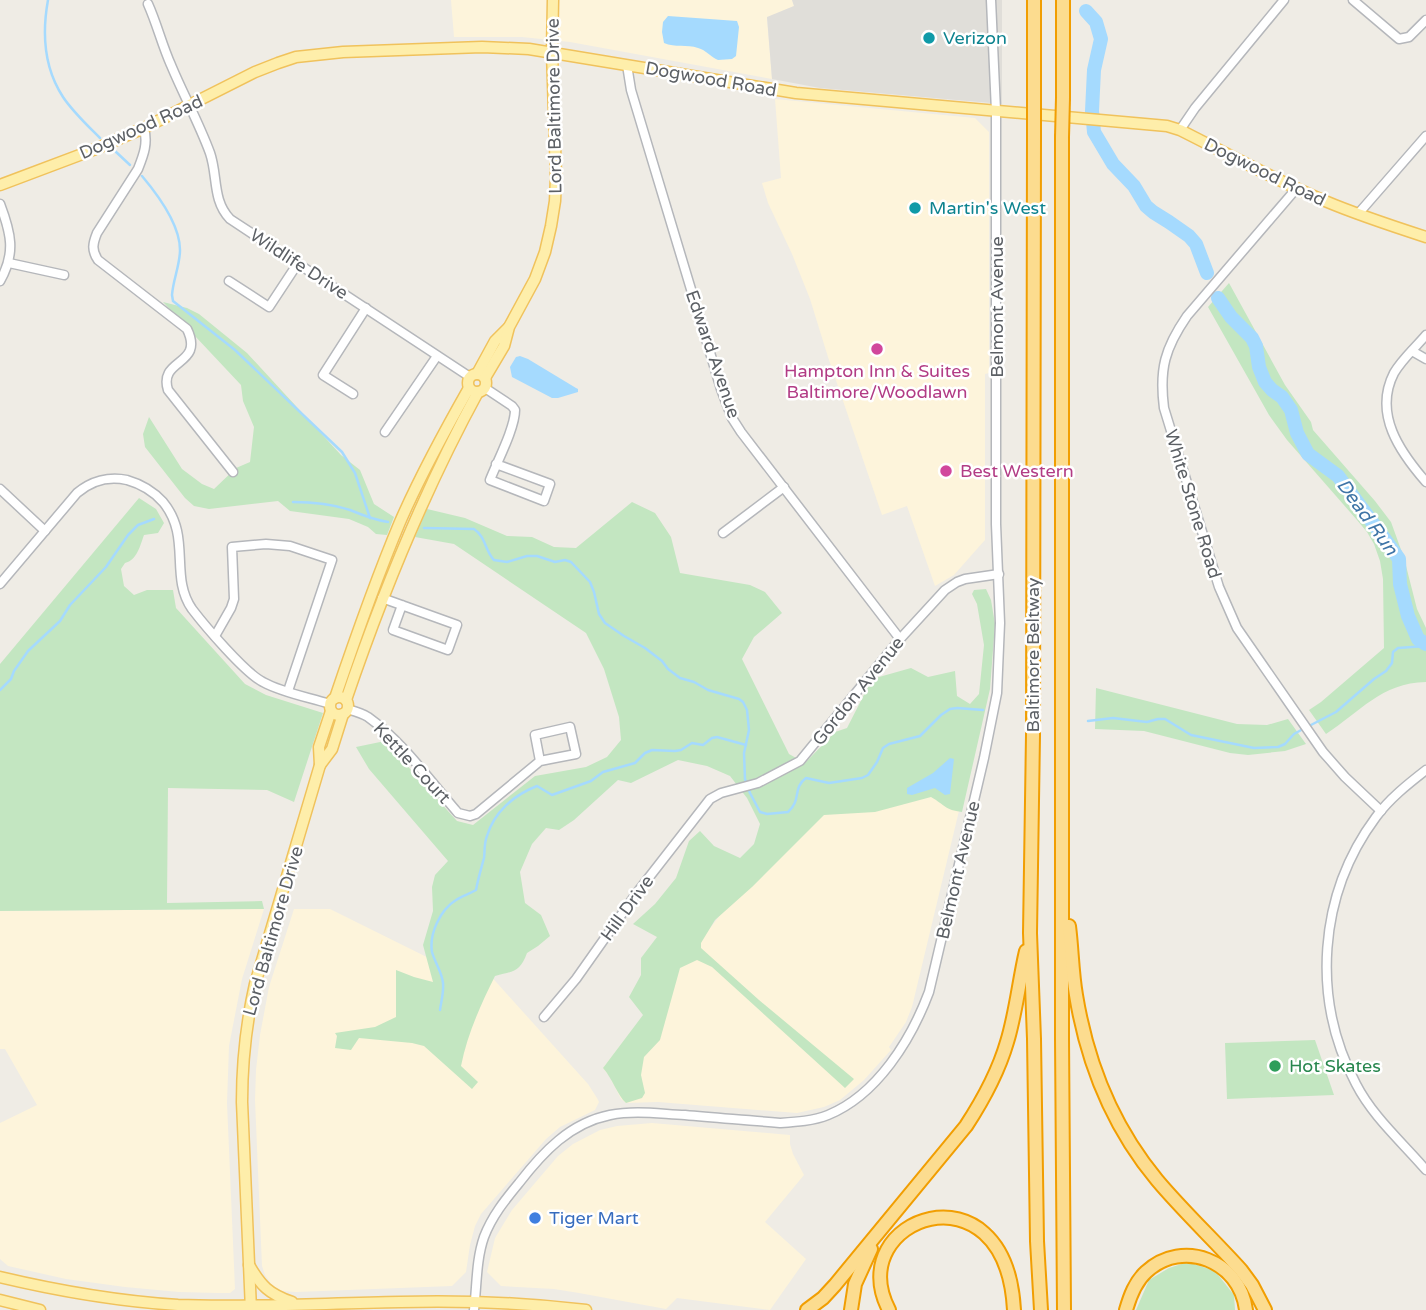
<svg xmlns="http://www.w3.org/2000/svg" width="1426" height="1310" font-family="'Varela Round',sans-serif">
<rect width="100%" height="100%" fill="#efece5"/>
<g fill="#fdf4db">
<polygon points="451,0 792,0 794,6 767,18 772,79 570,42 522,37 454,37"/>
<polygon points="775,99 975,118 989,132 989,373 985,374 985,540 954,575 935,586 907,506 882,515 828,357 810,299 792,254 768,203 762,183 781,178"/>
<polygon points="981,719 912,1007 906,1022 889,1047 891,1050 864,1080 840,1100 824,1107 797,1113 658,1102 626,1103 621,1099 610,1077 603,1068 822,782"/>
<polygon points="264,909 242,979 229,1046 227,1103 235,1289 230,1293 218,1293 179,1292 125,1287 66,1279 8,1266 0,1259 0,1123 37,1105 5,1049 0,1049 0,911"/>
<polygon points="294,909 330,909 473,980 488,973 588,1084 597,1098 599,1102 595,1110 560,1127 546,1139 481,1214 475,1226 470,1245 466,1272 452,1286 296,1292 282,1291 272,1285 265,1275 262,1266 255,1100 256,1070 260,1035 269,987"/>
<polygon points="652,1123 790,1135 790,1144 793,1154 804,1175 765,1222 806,1259 770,1310 677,1298 666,1309 579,1293 554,1289 501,1286 487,1272 495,1238 512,1210 558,1156 573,1144 600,1130 617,1126"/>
</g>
<polygon fill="#e0ded9" points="792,0 1002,0 1002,104 820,88 772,79 767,17 794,6"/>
<g fill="#c3e6c1">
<path d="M1229,283L1285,385L1311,422L1313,430L1375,501L1391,522L1404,558L1417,609L1426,628V682C1381,683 1360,712 1326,734L1309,710L1321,702L1384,648L1383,579L1380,561L1374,544L1367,532L1357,520L1287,440L1269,415L1208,307Z"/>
<polygon points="163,302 187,308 199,314 247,353 341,455 360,470 374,504 394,517 387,535 376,534 368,527 349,519 290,511 278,501 209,509 194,506 185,498 145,447 143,434 149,417 182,469 202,484 214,489 236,468 250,462 254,427 243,401 241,385"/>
<path d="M139,498L156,509L164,523L158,533L144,535C140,546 137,560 125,563L121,569L124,586L134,595L147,590H173L176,608L245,684L266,695L323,713L294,802L267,790L168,788L167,903L262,901L264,909L0,911V664Z"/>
<path d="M632,502L655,513L671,537L680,573L750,585L765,592L782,613L754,637L742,659L789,754L805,763L835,732L847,728L872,679L911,668L928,677L955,671L957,696L970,704L979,694L984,645L977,604L972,594L974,590L986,589L991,600L995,624L990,689L962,812C945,810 945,805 931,797L875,812L824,815L752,887L715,920L701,943V948L759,1000L854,1079L845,1088L712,967L697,960L680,968L660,1040L644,1057L641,1075L645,1093L642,1098L626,1103C618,1096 612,1078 603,1068L643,1015L629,997L641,975V958L657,937L633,924L655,904L676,878L689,841L700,831L714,846L740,858L754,844L760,824L747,798L730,776L707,766L678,760L631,783L618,780L574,820L559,830L546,828L532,844L520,872L525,903L541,915L550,936L538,946L527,953C520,972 514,971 495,976C481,1004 467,1035 461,1066L478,1082L472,1089L424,1046L412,1043L359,1038L351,1050L335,1048L337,1036L335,1033L375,1027L396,1017V970L414,977L433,982L423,945L433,911L432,887L435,875L448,861L369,769L356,747L385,741L457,821L473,825L535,776L586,767L607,757L621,740L619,717L604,669L586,633L454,544L415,537L427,509L465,518L507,536L532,537L554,547L576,548Z"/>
<polygon points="1096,688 1237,724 1267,725 1288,719 1306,744 1285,751 1248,755 1230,753 1144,731 1095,729"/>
<polygon points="1315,1040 1334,1095 1227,1099 1225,1043"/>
<polygon points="1188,1262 1215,1271 1234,1295 1235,1310 1136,1310 1149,1280 1169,1268"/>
</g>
<g fill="#a5dafe">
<path d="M668,16L737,21L739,27L736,56L732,59L718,60C711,57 706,50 698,48C687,44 675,48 664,43L662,32L663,22Z"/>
<polygon points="520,356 528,359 576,388 578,389 578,392 558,398 552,398 512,377 510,367 516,357"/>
<polygon points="950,758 954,759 950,794 945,795 935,788 912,795 907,794 907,788 933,773"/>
</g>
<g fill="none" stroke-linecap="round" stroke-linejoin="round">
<g stroke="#a5dafe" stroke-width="2.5">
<path d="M48,0C42,33 44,68 63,97C73,112 87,125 100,138"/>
<polyline points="115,151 130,165"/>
<path d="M142,176C158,195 180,224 180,250C180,265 173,280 172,295L173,301L235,350L342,452L355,473L370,518"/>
<path d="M293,502C311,502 332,504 350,510C362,515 375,520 388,522"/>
<path d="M424,528L474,529C486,537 485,551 494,560L507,562L527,556H537L555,562L565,560L571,562L590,582L594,592L599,614L605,623L624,636L645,648L662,661L668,669L680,678L694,682L708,690L739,699L743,702L747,710L749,730L744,753L745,779L750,793L760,812L767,814L788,812C802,800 792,788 806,778L829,783L862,778L868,775L877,762L883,748L889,744L920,736L941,715L950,709L957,708L983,710"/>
<polyline points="0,690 11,679 14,671 28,651 60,621 70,605 106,567 128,535 138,525 154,519"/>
<polyline points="1088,721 1113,718 1147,722 1158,719 1165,719 1191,735 1254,748 1278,747 1285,744 1294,734 1303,729"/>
<polyline points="1309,726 1336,712 1374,679 1386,671 1392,663 1393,652 1398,648 1426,646"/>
<path d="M440,1010C441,1002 444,992 443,983C442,972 435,963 432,952C429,934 440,910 456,900C462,896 469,894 476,890C478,879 481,869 484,858C485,850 484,843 487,836C494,812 514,795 537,786L552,795L591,781L603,772L635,763L645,753L652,750L675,751L681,750L692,743L703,745L712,738L717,737L746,745"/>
</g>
<g stroke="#a5dafe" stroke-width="14">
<polyline points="1086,11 1096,22 1101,39 1094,70 1092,111 1094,132 1113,164 1134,186 1146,206 1153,212 1169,222 1189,236 1196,244 1207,273"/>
<polyline points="1218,298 1231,317 1252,338 1256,346 1259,367 1265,382 1272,390 1282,397 1291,410 1297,433 1308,454 1338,476 1392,549 1399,559 1400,584 1408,616 1418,639 1426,644"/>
</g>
<defs>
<g id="minor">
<polyline points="1353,0 1399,39 1409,37 1426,20"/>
<path d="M148,4C157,24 162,45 171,65C183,94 199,123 210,153C218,176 212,200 230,219L470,377"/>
<polyline points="627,65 631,90 721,389 732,418 741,432 900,639"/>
<path d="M144,128C148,143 144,154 138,169L97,233C93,243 91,250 98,260L187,329C205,366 158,358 168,390L233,472"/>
<polyline points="1180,130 1195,108 1284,0"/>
<path d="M1296,189L1187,316C1165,348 1159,369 1164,408L1219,587L1237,628L1323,752L1345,777L1381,811"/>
<path d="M0,204C11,233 16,253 0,281"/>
<polyline points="1358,214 1426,136"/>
<polyline points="9,263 64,275"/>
<polyline points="229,281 269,307 298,263"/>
<path d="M1426,335C1416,347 1402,359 1394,373C1373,414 1400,452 1426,482"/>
<polyline points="1412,351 1426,359"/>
<path d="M485,388L512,406L515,410C515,428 497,462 490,480L544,501L550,484L496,464"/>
<polyline points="353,394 323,375 366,308"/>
<polyline points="385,432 437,356"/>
<polyline points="0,489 45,531"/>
<polyline points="723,533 784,487"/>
<path d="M0,584L77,493C91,481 109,476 127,480C141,484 154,492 163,502C192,537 169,576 192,609C205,626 245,673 263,682C283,693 308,697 330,704"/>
<polyline points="382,598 457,625 448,650 393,630 402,605"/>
<polyline points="215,636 231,608 234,599 232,547 266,544 290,546 332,560 288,691"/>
<path d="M347,709C354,711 362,713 368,717C403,742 430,781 458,813L470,816L476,814L540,761L576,754L570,727L535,735L540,761"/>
<path d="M1426,770C1408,784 1389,799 1376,817C1318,895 1311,999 1356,1084C1373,1117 1402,1142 1426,1170"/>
<polyline points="544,1017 576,979 636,894 710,799 721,793 758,783 800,761 900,639 945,590 957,582 965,579 999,574"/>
<path d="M474,1310C477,1285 476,1260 484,1237C492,1216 505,1200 519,1183C543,1152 570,1123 610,1115C635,1110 660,1114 685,1115C717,1118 748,1120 780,1123C796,1122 813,1121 828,1115C877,1095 911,1040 929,992L984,758L997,693L1000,623L996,524V111L991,0"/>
</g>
<g id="major">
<path d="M0,185L93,150L144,128L255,72L278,63L296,57L343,52L482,47L529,49L796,93L1167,126L1180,130C1228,154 1275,180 1325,201C1358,215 1392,226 1426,237"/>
<circle cx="477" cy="383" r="9"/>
<polyline points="477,374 495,341 508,328"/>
<polyline points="485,378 504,346 509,327 535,279 545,252 551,226 555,201 556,177 552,51 553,0"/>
<circle cx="339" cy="706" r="9"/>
<path d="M335,698C355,639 376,579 400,522C420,476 444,432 469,388"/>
<path d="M346,700C382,594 424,491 478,392"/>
<polyline points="320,765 332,749 343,714"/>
<path d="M249,1265C261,1286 269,1294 292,1302"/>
<path d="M0,1277C59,1291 117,1301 178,1305C252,1308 326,1303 400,1302C462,1300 524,1303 586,1310"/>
<polyline points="0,1300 40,1310"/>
<path d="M251,1310L242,1102C242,1062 246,1024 255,984L320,765L319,747L331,711"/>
</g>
<g id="highway">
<polyline points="1034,95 1034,0"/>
<polyline points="1063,98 1063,0"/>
<polyline points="1034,135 1033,735 1030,933 1034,1039 1037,1241 1041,1310"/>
<polyline points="1062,137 1062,1038 1064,1310"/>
<path d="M1069,926C1072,949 1072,972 1076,995C1087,1062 1113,1127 1157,1180C1183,1211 1214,1240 1241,1270L1252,1285L1265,1310"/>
<path d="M807,1310L823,1298L835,1285L966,1126C983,1100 998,1073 1007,1042C1016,1013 1019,981 1026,951"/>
<polyline points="851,1310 855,1284 871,1249"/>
<path d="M889,1310C841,1218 1006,1159 1014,1310"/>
<path d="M1126,1310C1130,1296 1135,1282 1146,1272C1183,1238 1240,1261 1246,1310"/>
</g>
</defs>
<use href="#minor" stroke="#b5b7bb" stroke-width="11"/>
<use href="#major" stroke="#f0c25c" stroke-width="13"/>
<use href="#highway" stroke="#f19e02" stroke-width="16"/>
<use href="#minor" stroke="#fff" stroke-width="8"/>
<use href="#major" stroke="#feeeaa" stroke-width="10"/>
<use href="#highway" stroke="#fcdc8f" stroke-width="12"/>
<defs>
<g id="highway-bridge">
<polyline points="1034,135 1034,95"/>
<polyline points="1062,137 1063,98"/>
</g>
</defs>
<use href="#highway-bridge" stroke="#f19e02" stroke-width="16" stroke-linecap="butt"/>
<use href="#highway-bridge" stroke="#fcdc8f" stroke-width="12"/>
</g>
<g fill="#0f9aa8" stroke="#fff" stroke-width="2.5">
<circle cx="929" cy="38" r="7"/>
<circle cx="915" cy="208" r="7"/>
</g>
<g fill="#d1479c" stroke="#fff" stroke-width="2.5">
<circle cx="877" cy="349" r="7"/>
<circle cx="946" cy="471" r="7"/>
</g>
<circle fill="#2e9e5b" stroke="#fff" stroke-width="2.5" cx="1275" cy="1066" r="7"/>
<circle fill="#3f7fe0" stroke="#fff" stroke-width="2.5" cx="535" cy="1218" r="7"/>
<g text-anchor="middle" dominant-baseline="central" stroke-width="5" stroke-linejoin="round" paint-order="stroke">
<g font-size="18" fill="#0d838f" stroke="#fff" text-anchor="start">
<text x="943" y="38">Verizon</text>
<text x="929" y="208">Martin's West</text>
</g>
<g font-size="18" fill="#5c6065" stroke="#fff">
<text transform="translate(711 79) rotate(10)">Dogwood Road</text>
<text transform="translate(554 106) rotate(-91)">Lord Baltimore Drive</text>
<text transform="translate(141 127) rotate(-24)">Dogwood Road</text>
<text transform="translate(1265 172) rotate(26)">Dogwood Road</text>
<text transform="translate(299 264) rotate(33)">Wildlife Drive</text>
<text transform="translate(997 307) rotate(-90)">Belmont Avenue</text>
<text transform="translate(713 354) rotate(71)">Edward Avenue</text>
<text transform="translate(1193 504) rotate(73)">White Stone Road</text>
<text transform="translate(1033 655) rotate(-90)">Baltimore Beltway</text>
<text transform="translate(858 691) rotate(-51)">Gordon Avenue</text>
<text transform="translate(412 763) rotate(47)">Kettle Court</text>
<text transform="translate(958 870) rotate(-77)">Belmont Avenue</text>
<text transform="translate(627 908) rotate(-54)">Hill Drive</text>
<text transform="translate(273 931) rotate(-74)">Lord Baltimore Drive</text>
</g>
<g font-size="18" fill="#b23c85" stroke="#fff">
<text x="877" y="371">Hampton Inn &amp; Suites<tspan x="877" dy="21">Baltimore/Woodlawn</tspan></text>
<text x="960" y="471" text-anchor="start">Best Western</text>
</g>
<g font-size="18" fill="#27864d" stroke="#fff" text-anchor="start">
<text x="1289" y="1066">Hot Skates</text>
</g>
<g font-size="18" fill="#366cbe" stroke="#fff" text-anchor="start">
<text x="549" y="1218">Tiger Mart</text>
</g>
<g font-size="19" font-style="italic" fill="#3f75a7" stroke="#fff">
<text transform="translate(1367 517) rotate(54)">Dead Run</text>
</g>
</g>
</svg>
